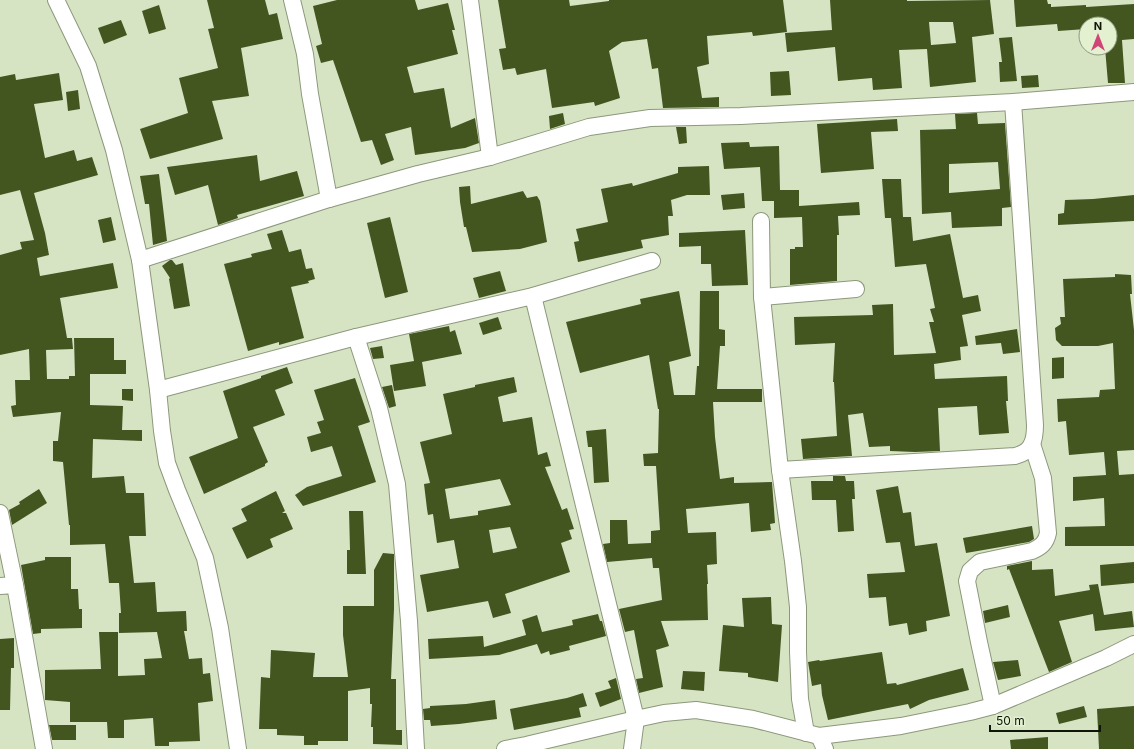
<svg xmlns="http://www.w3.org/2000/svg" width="1134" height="749" font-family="Inter,sans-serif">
<rect width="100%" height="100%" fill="#d6e4c4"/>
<g fill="#435620" fill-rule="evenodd">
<polygon points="207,0 265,0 269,15 277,13 283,39 241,48 249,96 212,101 223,139 150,159 140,129 188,113 179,78 218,68 208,29 214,28"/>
<polygon points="337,0 415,0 418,10 448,3 455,30 452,30 458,54 407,67 414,93 444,88 451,128 475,118 479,143 465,148 415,155 411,127 385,134 394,160 381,165 372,140 361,142 333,60 321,63 316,46 322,44 313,6"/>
<polygon points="498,0 569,0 570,6 609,1 609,0 783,0 787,32 753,36 752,32 707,36 709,64 697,67 702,98 719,97 719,107 663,108 658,68 652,69 647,39 622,42 609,51 620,98 595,106 594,102 552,108 546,69 517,75 515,68 503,70 499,49 506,48"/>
<path d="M830,0H907V1L990,0L994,34L972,37L976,82L930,87L927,49L899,50L902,88L873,90L872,78L838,81L835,47L787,52L785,33L832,30ZM929,22H953L956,43L931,45Z"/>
<polygon points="1014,0 1047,0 1048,4 1051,4 1051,7 1086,5 1086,7 1134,4 1134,39 1122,40 1125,83 1108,83 1105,48 1110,48 1110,24 1086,24 1086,29 1058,31 1057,24 1016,27"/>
<polygon points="159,5 166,29 149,34 142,11"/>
<polygon points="121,20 127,35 104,44 98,28"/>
<polygon points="1012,37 1017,81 1000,82 999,62 1002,62 999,38"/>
<polygon points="789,71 791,95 771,96 770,72"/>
<polygon points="59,73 63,100 34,104 45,158 74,150 77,161 92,157 98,175 34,193 45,233 49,255 37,258 40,276 113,263 118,288 60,298 67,338 72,338 73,349 46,350 47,379 69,379 69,376 75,376 74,338 114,338 114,360 126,360 126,374 90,374 90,405 123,406 122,430 142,430 142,441 93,439 92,478 124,476 126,493 144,493 146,536 129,536 134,583 155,582 157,612 186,611 187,631 184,631 189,659 202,658 203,674 210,673 213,701 198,703 200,741 169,742 169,746 155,746 153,718 124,720 124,738 108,738 107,722 70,722 70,702 45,700 45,670 101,669 99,632 118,632 118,676 145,675 144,659 162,658 157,632 119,633 119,613 121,613 119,583 109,583 105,544 70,545 70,525 69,525 63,462 53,461 53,441 58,441 61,412 13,417 11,406 16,405 15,380 30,380 29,349 0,355 0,255 22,249 20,242 34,240 20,190 0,195 0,77 15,74 16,80"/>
<polygon points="1038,75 1039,87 1022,88 1021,76"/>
<polygon points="78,90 80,109 68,111 66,92"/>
<polygon points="563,113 565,124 550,129 549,116"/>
<path d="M977,113L978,124L1005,123L1011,207L1002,208V226L952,228L951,212L922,214L920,130L956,129L955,114ZM998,162L1000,189L949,193V164Z"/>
<polygon points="897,119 898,131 871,132 874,169 821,173 817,124"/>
<polygon points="676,127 686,127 687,143 679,144"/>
<polygon points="749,142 750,147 779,146 780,190 799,190 799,206 859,202 860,215 838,216 839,235 837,235 837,281 790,285 790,249 795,249 795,247 803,247 802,217 774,218 774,201 762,201 760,167 724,169 721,143"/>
<polygon points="257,155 260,181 297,171 304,196 237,215 238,218 218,225 208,185 175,195 167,167"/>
<polygon points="709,166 710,195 687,195 671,200 673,216 668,216 669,235 641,240 643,248 578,262 574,242 579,241 576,229 608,222 601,189 632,183 633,186 678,173 678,167"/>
<polygon points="159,174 167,241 153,245 149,204 145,204 140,176"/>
<polygon points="882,179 901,179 903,217 911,217 913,241 950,234 963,298 978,295 981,311 962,315 968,346 960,347 961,360 934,364 935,379 1007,376 1008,401 1006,401 1009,433 979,435 977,406 938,408 940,451 915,452 890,451 890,446 869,447 863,413 848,415 852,456 803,459 801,439 837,436 834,382 833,382 835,343 795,345 794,317 873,315 872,305 893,304 894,355 936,353 929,322 934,322 930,309 935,308 926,264 895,267 891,218 885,218"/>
<polygon points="470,186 471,204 523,191 527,198 537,196 540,201 547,242 520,249 472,252 466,227 464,227 460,202 459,187"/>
<polygon points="744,193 745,208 723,210 721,195"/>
<polygon points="1134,195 1134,221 1058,225 1058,214 1064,213 1065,200 1093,199"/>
<polygon points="111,217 116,240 103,243 98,220"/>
<polygon points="390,217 408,292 385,298 367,223"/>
<polygon points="282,230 289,252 301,249 306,269 312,268 315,279 308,281 309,283 291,287 304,338 279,345 279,342 248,351 224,264 252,257 251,254 272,249 267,234"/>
<polygon points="745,230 748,285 712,286 711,264 701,264 701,246 679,247 679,233"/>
<polygon points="170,260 172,260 176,265 183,263 190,306 174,309 169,279 170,278 162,266"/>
<polygon points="500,271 506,291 479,298 473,278"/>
<polygon points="1115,274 1131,275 1132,294 1130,294 1134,330 1134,450 1117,451 1119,475 1134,474 1134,546 1065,546 1065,527 1105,526 1104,498 1073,501 1073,477 1106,475 1104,452 1069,455 1066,421 1058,422 1057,399 1099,397 1100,390 1115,389 1113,343 1098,346 1062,346 1056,340 1055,328 1061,324 1060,317 1065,317 1063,279 1115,277"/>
<polygon points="679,291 691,356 669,362 674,395 695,395 697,366 699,366 700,291 719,291 719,329 725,330 725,346 720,346 717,389 762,389 762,402 713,402 715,437 720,479 734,477 734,483 772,482 775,523 770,524 771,530 751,532 749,503 686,509 688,533 716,532 717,564 707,565 708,584 707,584 708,620 661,621 669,646 656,650 663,687 639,693 636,679 643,678 634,630 625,632 619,609 662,600 659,568 653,568 652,558 607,562 603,544 610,543 610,520 627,520 628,544 651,543 651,531 660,530 656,466 644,466 643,454 658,453 659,409 658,409 649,355 580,373 566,322 641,304 640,299"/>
<polygon points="498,317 502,329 483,335 479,323"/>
<polygon points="449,326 450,332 455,330 462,354 422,362 426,386 394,391 390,365 414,361 409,334"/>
<polygon points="1017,329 1020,352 1003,354 1001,343 976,345 975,336"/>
<polygon points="382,346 384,358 373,359 370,348"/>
<polygon points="1064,357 1064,378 1052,379 1052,358"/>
<polygon points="287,367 293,383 275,390 285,415 253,427 268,462 265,464 265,466 204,494 189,457 238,438 223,391 261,378 261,376"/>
<path d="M514,377L517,392L498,397L503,422L532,417L538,455L547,452L551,466L545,467L562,510L567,508L574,529L569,530L572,539L561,543L570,572L505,594L511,613L493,618L488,601L427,612L420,575L459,568L454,540L437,543L433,514L428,515L427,509L424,484L430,483L420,442L452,434L443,394L475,387V385ZM500,479L511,505L478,511V515L450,519L445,489ZM510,527L517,548L493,553L489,530Z"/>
<polygon points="355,378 370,422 358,426 376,482 303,506 295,495 307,487 342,476 332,446 311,452 307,437 321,433 317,422 324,420 314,390"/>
<polygon points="392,385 396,406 389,408 382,387"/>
<polygon points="122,389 133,389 133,401 122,400"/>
<polygon points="606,429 609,482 594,483 592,447 588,447 586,431"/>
<polygon points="833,476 845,476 846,481 854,481 855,499 852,499 854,531 838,532 836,500 812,500 811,481 833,481"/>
<polygon points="898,486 903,513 911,512 915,546 937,543 950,616 926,621 927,631 909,635 907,623 889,626 886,597 869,598 867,574 905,572 900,542 886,543 876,490"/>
<polygon points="39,489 47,503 12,525 9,510 20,504 19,502"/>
<polygon points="276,491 285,511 282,513 286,513 293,529 270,539 273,547 247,559 232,528 247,521 241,509"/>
<polygon points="349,511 363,511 366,574 347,574 347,550 350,550"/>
<polygon points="1032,526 1034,539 1029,542 966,553 963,538"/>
<polygon points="383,553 394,554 394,609 391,679 396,679 396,730 402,730 402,745 373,744 373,727 371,727 372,704 370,704 370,688 348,691 348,741 318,741 318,745 304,745 304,736 277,735 277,729 259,729 261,677 270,678 271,650 315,653 313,677 348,677 343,635 343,606 374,606 374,570"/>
<polygon points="45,557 71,557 71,589 78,589 79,609 82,609 82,628 41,629 41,633 33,634 21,565 45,560"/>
<polygon points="1032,561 1032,570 1053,569 1055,596 1090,590 1089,585 1098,584 1104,615 1132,611 1134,627 1095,631 1093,614 1059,621 1072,662 1049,672 1009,569 1007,570 1007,566"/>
<polygon points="1134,562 1134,583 1101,586 1100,565"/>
<polygon points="771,597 772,624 782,625 778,682 748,677 748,673 719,671 723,625 744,627 742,598"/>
<polygon points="1008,605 1010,617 985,623 983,611"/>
<polygon points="598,614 600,621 602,621 606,636 569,646 570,650 550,655 549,651 541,654 537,644 499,655 429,659 428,639 483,636 484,647 526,635 522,620 537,615 542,632 573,625 572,620"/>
<polygon points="14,638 14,668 11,668 10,710 0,710 0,639"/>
<polygon points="882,652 887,684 896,683 897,685 963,668 969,690 929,700 910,709 908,704 828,720 822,695 821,684 812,686 808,662 819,660 820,661"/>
<polygon points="1018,660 1021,676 998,680 993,662"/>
<polygon points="683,671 705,672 704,691 681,689"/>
<polygon points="616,678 621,699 600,707 595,693 611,688 608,681"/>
<polygon points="583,693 587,706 579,708 581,717 514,730 510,709 567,698"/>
<polygon points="495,700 497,719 459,724 431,726 430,720 424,720 423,709 430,708 430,706 466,704"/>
<polygon points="1084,706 1087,717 1059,724 1056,713"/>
<polygon points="1134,706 1134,749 1099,749 1097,709"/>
<polygon points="49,725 76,725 76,740 52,740"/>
<polygon points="1048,737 1048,749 1011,749 1010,740"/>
</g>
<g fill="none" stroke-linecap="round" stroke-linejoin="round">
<defs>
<g id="street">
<polyline points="56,0 88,66 114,150 140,260 158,390 162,431 167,463 177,490 205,558 220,628 238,749"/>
<polyline points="292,0 305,54 310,94 329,199"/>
<polyline points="470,0 490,157"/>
<polyline points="761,221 762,297 780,470 793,561 798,607 798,652 800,699 806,733"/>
<polyline points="140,260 329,199 418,174 490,157 589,127 650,118 741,116 1013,102 1134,92"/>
<polyline points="533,296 636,719 632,749"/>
<polyline points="762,297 856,289"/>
<polyline points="356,337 379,408 397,484 409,621 416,749"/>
<polyline points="158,390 356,337 533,296 652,261"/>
<path d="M780,470L1015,456C1032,452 1035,441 1035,425L1013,102"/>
<polyline points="0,513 15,585"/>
<polyline points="0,586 15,585 44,749"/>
<path d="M993,706L979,642L967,581L970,571L980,562L1032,551C1041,547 1046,543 1048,533L1043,478L1032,444"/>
<polyline points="819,736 825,749"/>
<polyline points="505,749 526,745 636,719 664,713 696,710 753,719 819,736 901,726 970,712 993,706 1106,658 1134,644"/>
</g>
</defs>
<use href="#street" stroke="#8c987b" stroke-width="18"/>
<use href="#street" stroke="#fff" stroke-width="16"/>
</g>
<g transform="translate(1098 36)"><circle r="19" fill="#e3f1d1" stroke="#8f9981"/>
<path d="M0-3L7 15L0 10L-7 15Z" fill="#d04476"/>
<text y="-6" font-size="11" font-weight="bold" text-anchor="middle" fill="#10150a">N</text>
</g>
<path d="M990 725v6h110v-6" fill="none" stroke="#10150a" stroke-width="2"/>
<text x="996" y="725" font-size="12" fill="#10150a" stroke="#e3f1d1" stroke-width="3" paint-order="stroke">50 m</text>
</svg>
